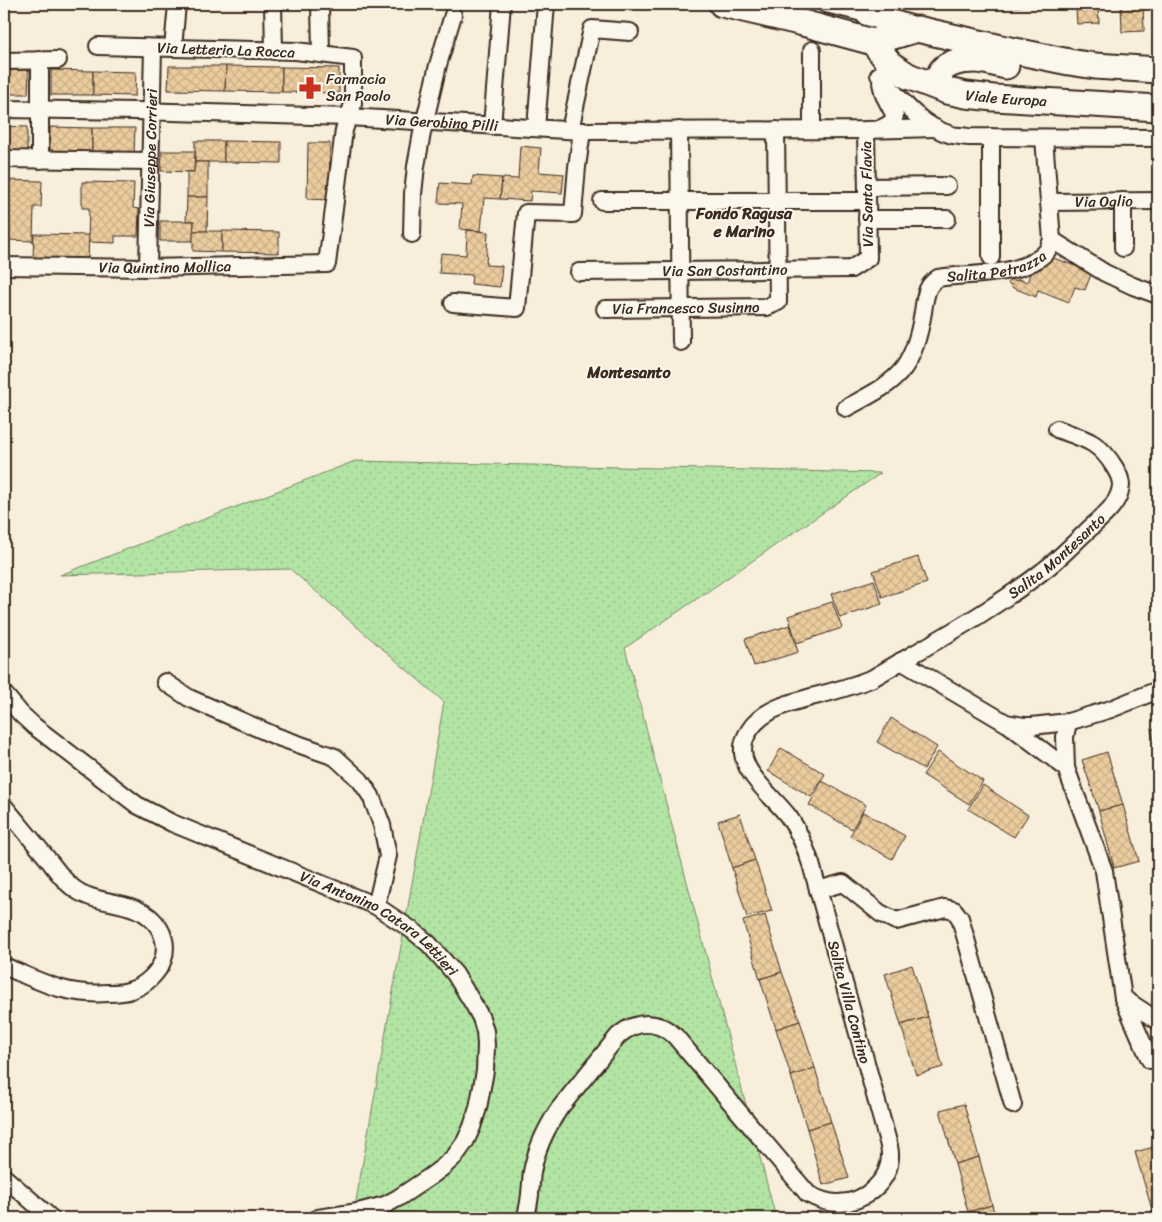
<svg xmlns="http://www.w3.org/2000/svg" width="1162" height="1222" font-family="Sriracha,sans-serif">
<defs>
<pattern id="grass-dots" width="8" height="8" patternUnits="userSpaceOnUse" patternTransform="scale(1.25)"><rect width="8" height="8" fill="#b2e4a4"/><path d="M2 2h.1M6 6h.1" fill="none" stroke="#9ac48d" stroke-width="1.8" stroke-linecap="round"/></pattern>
<pattern id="building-cross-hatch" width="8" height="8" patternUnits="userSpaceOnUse" patternTransform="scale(1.25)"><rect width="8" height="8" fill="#ebcc9e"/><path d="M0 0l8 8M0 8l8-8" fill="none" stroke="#caaf88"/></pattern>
</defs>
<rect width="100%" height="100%" fill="#f8eedc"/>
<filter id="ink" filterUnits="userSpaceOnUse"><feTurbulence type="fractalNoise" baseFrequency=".02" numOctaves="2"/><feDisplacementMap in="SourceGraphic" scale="10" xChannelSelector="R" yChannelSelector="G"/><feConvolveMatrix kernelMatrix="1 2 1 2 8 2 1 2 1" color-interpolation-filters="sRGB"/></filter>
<g filter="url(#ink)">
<polygon fill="url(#grass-dots)" stroke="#768761" points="355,461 881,473 625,648 776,1218 353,1218 444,702 290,569 60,575"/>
<g fill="url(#building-cross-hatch)" stroke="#3b2a1e">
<polygon points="1013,4 1033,4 1014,7"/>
<polygon points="1068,4 1098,4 1099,23 1077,24 1076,9 1068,9"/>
<polygon points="1121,4 1143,4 1144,31 1122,32"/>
<polygon points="169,66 226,66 225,91 168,90"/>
<polygon points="226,66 282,67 282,92 225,91"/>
<polygon points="282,67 339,68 339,93 282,92"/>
<polygon points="4,70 29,70 28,94 4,94"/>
<polygon points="51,70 93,71 93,95 51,95"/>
<polygon points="93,71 136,72 135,96 93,95"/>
<polygon points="4,126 27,127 27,151 4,151"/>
<polygon points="50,127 92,128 92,152 50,151"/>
<polygon points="92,128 135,128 134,153 92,152"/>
<rect x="195" y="141" width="29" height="21"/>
<polygon points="224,141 281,142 281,163 224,162"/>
<polygon points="308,143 330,143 329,200 307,199"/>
<polygon points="520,146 541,148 539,172 564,174 562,193 531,191 530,201 500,199 502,178 518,179"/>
<polygon points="162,151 195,151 194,172 161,171"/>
<polygon points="195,162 208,162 208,197 187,197 187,172 194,172"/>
<polygon points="473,176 502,178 500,199 484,198 481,231 460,229 462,204 438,203 440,183 472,185"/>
<polygon points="4,180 42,181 41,207 34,207 33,241 7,240 7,234 4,234"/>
<polygon points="82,182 134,183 133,208 139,209 138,236 115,236 115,243 88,242 89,208 82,208"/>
<polygon points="187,197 208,197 207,231 193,231 194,221 186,221"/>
<polygon points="160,221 194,221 193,241 160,241"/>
<polygon points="467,230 488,232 486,265 502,266 500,287 471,284 472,275 439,273 441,253 466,255"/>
<polygon points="193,231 222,231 222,252 193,251"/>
<polygon points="222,231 279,232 279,253 222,252"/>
<polygon points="34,234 89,235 88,259 33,258"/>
<polygon points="1048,256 1092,272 1085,290 1075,287 1069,302 1038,290 1036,297 1011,287 1012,285 1008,284 1010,279 1017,281 1018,279 1027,282 1033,266 1041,269 1042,264 1045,265"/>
<polygon points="918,557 927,583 882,597 873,571"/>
<polygon points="874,580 882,604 840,618 831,594"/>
<polygon points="832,602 842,628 797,643 788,616"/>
<polygon points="790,625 798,652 754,666 745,639"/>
<polygon points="891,718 937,747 924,769 877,742"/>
<polygon points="1158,728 1158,754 1151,730"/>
<polygon points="781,748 825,774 811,797 768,771"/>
<polygon points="938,752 983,781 969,804 923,775"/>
<polygon points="1107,752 1123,805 1099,811 1082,760"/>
<polygon points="822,781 866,805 852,829 809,805"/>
<polygon points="983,785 1028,815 1014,837 968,809"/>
<polygon points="1123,805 1139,861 1114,868 1099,811"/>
<polygon points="863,812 905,836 892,859 850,836"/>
<polygon points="740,814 755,860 732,868 718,821"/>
<polygon points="755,860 772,911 747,917 732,868"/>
<polygon points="765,915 782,972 760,979 743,921"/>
<polygon points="912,965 928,1017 901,1025 885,974"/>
<polygon points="782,972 800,1021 776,1029 760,979"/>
<polygon points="928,1017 943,1067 916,1075 901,1025"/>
<polygon points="800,1021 815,1068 791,1076 776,1029"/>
<polygon points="815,1068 831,1122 807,1129 791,1076"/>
<polygon points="964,1104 979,1157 955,1164 940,1110"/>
<polygon points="831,1122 849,1178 823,1185 807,1129"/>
<polygon points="1158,1146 1158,1204 1151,1206 1135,1152"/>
<polygon points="979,1157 992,1205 968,1212 955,1164"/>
<polygon points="1158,1204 1158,1218 1154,1218 1151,1206"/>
<polygon points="992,1205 996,1218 970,1218 968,1212"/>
</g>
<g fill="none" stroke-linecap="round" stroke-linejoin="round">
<defs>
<g id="street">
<polyline points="273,4 274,51"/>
<polyline points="320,4 321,54"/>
<polyline points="826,4 867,14"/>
<polyline points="173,48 177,4"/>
<polyline points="4,61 58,60"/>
<path d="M879,75C899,98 921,127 952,135C957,136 962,136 968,137L1158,138"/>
<path id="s1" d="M4,109L136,111L348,117L582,131L866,130L935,128"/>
<polyline points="492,126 502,4"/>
<polyline points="536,128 546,4"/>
<path d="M879,129C886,126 892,124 895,116L884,95L881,83"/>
<polyline points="570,130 592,29 630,32"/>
<polyline points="679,130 681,342"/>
<polyline points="812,130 812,50"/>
<polyline points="991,137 991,257"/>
<polyline points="4,159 150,161"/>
<polyline points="40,160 40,60"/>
<polyline points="867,187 947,186"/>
<polyline points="602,201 867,201"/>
<polyline points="1123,201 1123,248"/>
<path id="s2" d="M1049,202L1158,201"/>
<polyline points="867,219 947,219"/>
<polyline points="412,234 413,194 416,166 422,133 438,65 453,15"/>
<polyline points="1052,240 1105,273 1133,286 1158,295"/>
<path id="s3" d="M4,266L148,268L327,264L344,130L353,104V58L296,51L98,46"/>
<path id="s4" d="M148,268L153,48"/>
<path id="s5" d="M579,272L851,269L868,258L866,130"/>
<polyline points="453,303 517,308 526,213 573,214 577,167 582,131"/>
<path id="s6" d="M605,309L767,307L778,302L776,130"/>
<path id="s7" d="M846,408C866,397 889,387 903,369C915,353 920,331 923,312C924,304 925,296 928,289C930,284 934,281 938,278C970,273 1025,277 1047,251C1049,248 1050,244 1052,240L1044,138"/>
<polyline points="901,661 1006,723 1024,726 1032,726 1068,722 1111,709 1158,690"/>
<polyline points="165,682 189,698 278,737 335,757 360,780 371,796 382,825 388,856 376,906"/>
<path id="s8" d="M4,694L21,714L34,726L137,805L172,823L376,906L412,930L429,944L443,960L455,974L474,1005L481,1018L485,1031L486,1045L485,1071L478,1108L472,1127L465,1142L455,1156L443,1167L431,1176L398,1198L385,1205L358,1212L318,1218"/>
<polyline points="1068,722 1065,737 1066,768 1104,871 1123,998 1158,1021"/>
<polyline points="1008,724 1066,768"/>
<path d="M4,806C18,823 33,841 47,858C55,868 62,879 72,887C90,902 114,900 136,909C156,917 170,937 163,960C158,973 145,986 131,990C124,993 116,993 108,993C66,996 41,982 4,966"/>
<polyline points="818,890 843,883 880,913 896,921 945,908 954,910 960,918 1013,1105"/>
<polyline points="1123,998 1150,1060"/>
<polyline points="4,1177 51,1218"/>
<path id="s9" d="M525,1218C531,1203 530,1188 532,1172C536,1150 547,1127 559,1109L618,1036C636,1020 657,1020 675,1036L808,1194C817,1199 827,1203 838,1203C864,1203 891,1181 890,1154C890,1150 889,1146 888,1142L811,864C805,847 799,831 788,816C770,792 727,764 749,731C757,718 769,711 782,706C791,702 802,700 811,697C832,692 853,686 873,678C930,644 990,612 1043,571C1058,560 1071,546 1085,533C1098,520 1120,505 1121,485C1121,479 1118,473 1115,468C1099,441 1085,439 1057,429"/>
</g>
<polyline id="secondary" points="867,14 917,29"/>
<g id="primary">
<polyline points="722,4 799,22 873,42 917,29 1010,50 1069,62 1095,66 1158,70"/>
<path id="s10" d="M873,42L890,64L908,76L947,91L966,95L994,98L1158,108"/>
<path d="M947,91C942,86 937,82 940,74C945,62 964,60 975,60C985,60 996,64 1006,66"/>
</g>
</defs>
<use href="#street" stroke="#3b2a1e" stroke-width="20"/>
<use href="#secondary" stroke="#3b2a1e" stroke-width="26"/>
<use href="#primary" stroke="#3b2a1e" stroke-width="29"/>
<use href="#street" stroke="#fbf7ec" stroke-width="16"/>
<use href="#secondary" stroke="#fbf7ec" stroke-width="22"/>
<use href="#primary" stroke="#fbf7ec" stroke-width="25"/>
</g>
</g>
<defs>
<symbol id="pharmacy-bare" viewBox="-9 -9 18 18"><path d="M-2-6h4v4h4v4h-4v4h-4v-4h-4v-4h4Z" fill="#c8321e" stroke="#fbf7ec" stroke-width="2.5" paint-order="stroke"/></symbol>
</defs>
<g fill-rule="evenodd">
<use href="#pharmacy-bare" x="294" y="72" width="32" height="32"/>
</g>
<g text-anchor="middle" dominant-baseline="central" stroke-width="4" stroke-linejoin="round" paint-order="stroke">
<g font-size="15" fill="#3b2a1e" stroke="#fbf7ec">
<text transform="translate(226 50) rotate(2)">Via Letterio La Rocca</text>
<text stroke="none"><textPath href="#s10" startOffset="151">Viale Europa</textPath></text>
<text stroke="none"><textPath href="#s1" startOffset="438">Via Gerobino Pilli</textPath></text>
<text stroke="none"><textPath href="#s4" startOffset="110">Via Giuseppe Corrieri</textPath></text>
<text transform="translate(867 194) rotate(-91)">Via Santa Flavia</text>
<text stroke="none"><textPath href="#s2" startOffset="55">Via Oglio</textPath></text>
<text stroke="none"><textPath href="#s7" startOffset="229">Salita Petrazza</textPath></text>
<text stroke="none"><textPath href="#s3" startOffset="161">Via Quintino Mollica</textPath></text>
<text stroke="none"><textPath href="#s5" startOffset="146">Via San Costantino</textPath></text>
<text stroke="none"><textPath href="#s6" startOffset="81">Via Francesco Susinno</textPath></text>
<text stroke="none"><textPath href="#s9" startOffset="1404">Salita Montesanto</textPath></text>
<text stroke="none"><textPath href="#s8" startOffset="445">Via Antonino Catara Lettieri</textPath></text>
<text transform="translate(849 1002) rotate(75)">Salita Villa Contino</text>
</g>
<g font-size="15" fill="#3b2a1e" stroke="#fbf7ec" text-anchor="start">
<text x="326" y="79">Farmacia<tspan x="326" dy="17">San Paolo</tspan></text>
</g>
<g font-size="16" font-weight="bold" fill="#3b2a1e" stroke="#fbf7ec">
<text x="744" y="213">Fondo Ragusa<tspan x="744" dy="18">e Marino</tspan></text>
<text x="629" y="372">Montesanto</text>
</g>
</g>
<rect width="1162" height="1222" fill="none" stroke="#fbf7ec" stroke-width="20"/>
<rect x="10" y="10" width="1142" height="1202" fill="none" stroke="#3b2a1e" stroke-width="2" filter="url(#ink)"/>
</svg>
